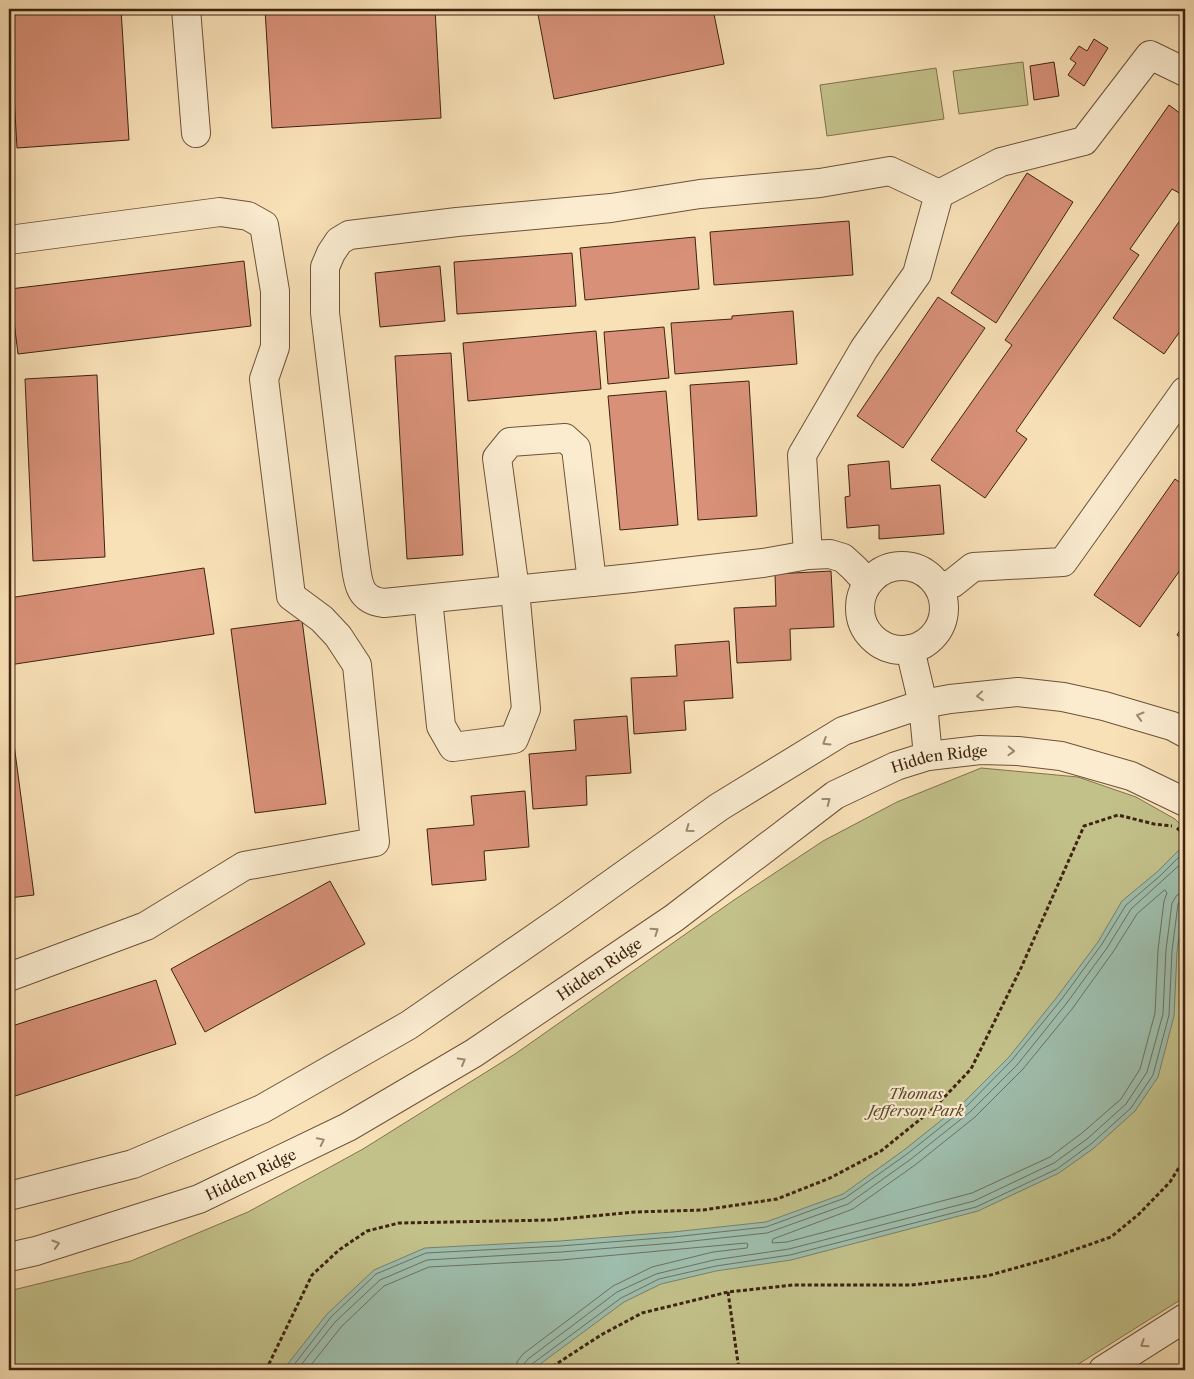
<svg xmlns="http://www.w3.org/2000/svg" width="1194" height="1379" font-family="'Libre Caslon Text',serif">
<rect width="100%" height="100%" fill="#f9e1b7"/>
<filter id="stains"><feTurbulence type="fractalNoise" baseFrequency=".004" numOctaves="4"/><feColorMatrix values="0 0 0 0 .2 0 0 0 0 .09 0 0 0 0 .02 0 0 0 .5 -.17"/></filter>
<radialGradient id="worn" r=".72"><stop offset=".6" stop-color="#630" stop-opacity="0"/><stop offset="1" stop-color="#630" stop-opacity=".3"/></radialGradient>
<g fill="#c3c18a" stroke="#80724d">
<polygon points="1023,62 1028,105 959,114 953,71"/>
<polygon points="936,68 944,119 827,136 820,85"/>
<polygon points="981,768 1078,777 1136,797 1175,819 1185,829 1185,1297 1069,1370 9,1370 9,1291 131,1261 248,1212 363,1149 515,1054 734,900 823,841 897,802"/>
</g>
<polygon fill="#9ebead" stroke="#77806e" points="1185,844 1185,890 1177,952 1174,1016 1158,1077 1135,1111 1094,1148 1059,1173 978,1211 791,1260 716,1271 661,1284 624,1302 532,1370 283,1370 327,1314 374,1270 425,1248 560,1241 673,1232 766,1222 843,1194 904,1150 963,1103 1009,1057 1057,997 1098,942 1122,901 1157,872"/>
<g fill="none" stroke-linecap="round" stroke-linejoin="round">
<g stroke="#6e705e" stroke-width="1">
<polygon points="1165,890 1167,893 1164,901 1158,950 1155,1013 1140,1069 1121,1099 1082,1133 1050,1157 972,1193 787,1242 772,1243 773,1239 853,1209 915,1165 975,1117 1023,1069 1072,1009 1113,952 1137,914"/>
<polyline points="290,1370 331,1317 376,1274 426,1253 560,1246 673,1237 766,1227 845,1198 907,1154 966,1107 1012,1060 1061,1000 1102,944 1126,905 1160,876 1185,851"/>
<polyline points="297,1370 335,1322 380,1280 427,1260 561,1252 674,1243 767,1233 848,1204 911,1159 970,1112 1017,1065 1066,1004 1107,948 1131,909 1185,860"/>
<polyline points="307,1370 341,1327 384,1286 429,1267 561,1260 746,1243 748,1244 747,1248 713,1252 652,1267 613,1286 523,1354 517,1362 516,1370"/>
<polyline points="523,1370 524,1364 528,1359 617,1292 656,1274 714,1260 789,1249 974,1201 1054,1163 1087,1139 1126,1104 1147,1072 1163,1014 1166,950 1172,903 1177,895 1185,892"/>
<polyline points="530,1370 532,1364 621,1298 659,1279 716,1266 790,1255 976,1207 1057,1169 1091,1144 1131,1108 1153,1075 1169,1015 1172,951 1178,904 1180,900 1185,899"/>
</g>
</g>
<g fill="#d89178" stroke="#3d2310">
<polygon points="9,9 121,9 129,140 17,148"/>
<polygon points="265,9 435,9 441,118 272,128"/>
<polygon points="537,9 713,9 724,64 554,99"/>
<polygon points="1094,39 1108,48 1084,86 1068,75 1076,63 1070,59 1079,46 1087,51"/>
<polygon points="1054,62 1059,96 1034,100 1030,66"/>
<polygon points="1169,105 1185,117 1185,188 1181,194 1172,189 1130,249 1139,255 1016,431 1027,439 985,498 931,460 1012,345 1005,340"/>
<polygon points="1027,173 1073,202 996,323 951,293"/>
<polygon points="1185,213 1185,324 1164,354 1113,318"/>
<polygon points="849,221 853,275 714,285 710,232"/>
<polygon points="695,237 699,289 585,300 580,248"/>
<polygon points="572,253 576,306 457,314 454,262"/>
<polygon points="244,261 251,326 18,354 10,289"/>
<polygon points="440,266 445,321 380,327 375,273"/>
<polygon points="938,297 985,328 903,448 857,416"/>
<polygon points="793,311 797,364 675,374 671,323 732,319 732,316"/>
<polygon points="664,327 669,378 608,384 604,332"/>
<polygon points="596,331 601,389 468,401 463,343"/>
<polygon points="451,353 463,555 407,559 395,356"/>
<polygon points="97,375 105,557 33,561 25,379"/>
<polygon points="749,381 757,516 698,520 690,385"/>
<polygon points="666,391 678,525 620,530 608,396"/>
<polygon points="889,461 891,489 940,485 944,534 879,539 879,525 847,528 845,497 850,496 848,465"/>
<polygon points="1175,479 1185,486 1185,563 1140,627 1094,595"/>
<polygon points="204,568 214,634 9,665 9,598"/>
<polygon points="831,571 834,627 790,629 791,660 737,663 734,608 776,606 775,574"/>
<polygon points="302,620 326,804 255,813 231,629"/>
<polygon points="1185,622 1185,641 1177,635"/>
<polygon points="729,641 733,698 684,701 686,730 634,734 631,678 677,676 675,645"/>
<polygon points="9,714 10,714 34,895 9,898"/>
<polygon points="627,716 631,773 586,776 587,805 533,809 529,754 576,750 574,720"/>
<polygon points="525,791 529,847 484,851 486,880 432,885 427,829 474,825 471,796"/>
<polygon points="330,881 365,944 205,1032 171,969"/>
<polygon points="156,980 176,1044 9,1098 9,1027"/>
</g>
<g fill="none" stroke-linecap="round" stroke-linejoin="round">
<defs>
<g id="minor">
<polyline points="186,9 196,133"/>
<polyline points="939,194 1001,162 1084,141 1150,55 1185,72"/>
<polyline points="9,240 220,212 248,216 264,225 275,291 275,347 264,379 291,596 322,619 338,636 357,665 375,842 244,866 146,926 9,977"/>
<path d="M808,555L802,455L864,349L917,274L939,194L890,171L820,183L700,194L611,208L457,222L349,235L339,241L331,253L325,267V313L354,553C358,576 355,600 384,603L632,578L763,563L808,555L830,554L843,558L854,568L868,583"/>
<circle cx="902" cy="608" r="42"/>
<polyline points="939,588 953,583 973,567 1063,562 1185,391"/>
<polyline points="428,599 441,726 453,747 514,739 526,709 515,590 497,458 510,442 565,438 576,448 592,582"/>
<polyline points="910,649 923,704 928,756"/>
<polyline points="9,1196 133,1164 262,1109 409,1025 565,917 719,807 843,731 923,704 950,699 1018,692 1063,697 1104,706 1172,726 1185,733"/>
<path id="s1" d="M9,1257L36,1251L199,1199L348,1127L474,1053L674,918L835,795L896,766L928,756L980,750L1018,751L1061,756L1131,776L1185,802"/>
<polyline points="1103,1370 1185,1318"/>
</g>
</defs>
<use href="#minor" stroke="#6c523a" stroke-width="30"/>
<g stroke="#3d2310" stroke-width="3" stroke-dasharray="4 2.5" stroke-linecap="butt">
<polyline points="1177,828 1185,835"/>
<polyline points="728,1292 739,1370"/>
<polyline points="266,1370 312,1275 339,1250 367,1231 399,1223 551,1220 635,1212 703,1210 777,1199 830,1178 881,1151 933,1109 971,1069 1021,968 1084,826 1118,815 1154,824 1172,826"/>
<polyline points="547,1370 601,1335 642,1313 728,1292 793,1285 911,1285 987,1276 1051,1258 1111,1237 1139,1214 1170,1182 1185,1158"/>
</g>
<use href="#minor" stroke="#fbecd0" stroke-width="28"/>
</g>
<defs><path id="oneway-chevron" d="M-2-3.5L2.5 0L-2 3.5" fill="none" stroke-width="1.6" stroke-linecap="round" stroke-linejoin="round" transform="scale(1.25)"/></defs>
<g stroke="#9c8870">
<use href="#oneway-chevron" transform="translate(980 696) rotate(175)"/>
<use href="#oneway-chevron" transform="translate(1140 716) rotate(-164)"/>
<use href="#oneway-chevron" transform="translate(826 742) rotate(148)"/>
<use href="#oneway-chevron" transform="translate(1011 751) rotate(2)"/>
<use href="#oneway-chevron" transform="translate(827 801) rotate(-37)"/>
<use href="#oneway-chevron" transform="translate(689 829) rotate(144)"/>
<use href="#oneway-chevron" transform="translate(655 931) rotate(-34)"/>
<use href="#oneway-chevron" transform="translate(462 1061) rotate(-30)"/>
<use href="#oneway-chevron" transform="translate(321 1141) rotate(-26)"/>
<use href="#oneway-chevron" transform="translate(56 1244) rotate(-17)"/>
<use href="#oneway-chevron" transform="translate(1144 1344) rotate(147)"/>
</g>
<g text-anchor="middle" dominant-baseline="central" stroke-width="4.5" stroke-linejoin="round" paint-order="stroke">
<g font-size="15" fill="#3d2310" stroke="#fbecd0">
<text stroke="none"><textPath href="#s1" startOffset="1066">Hidden Ridge</textPath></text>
<text stroke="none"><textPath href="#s1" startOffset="661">Hidden Ridge</textPath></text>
<text stroke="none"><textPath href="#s1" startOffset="256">Hidden Ridge</textPath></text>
</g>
<g font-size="15" font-style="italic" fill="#5e4a2e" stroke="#fbecd0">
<text x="916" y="1093">Thomas<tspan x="916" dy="17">Jefferson Park</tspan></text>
</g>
</g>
<rect width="1194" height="1379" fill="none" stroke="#f9e1b7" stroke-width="30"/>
<rect x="10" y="10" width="1174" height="1359" fill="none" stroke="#3d2310" stroke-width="2.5"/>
<rect x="15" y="15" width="1164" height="1349" fill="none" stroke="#3d2310"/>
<rect width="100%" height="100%" filter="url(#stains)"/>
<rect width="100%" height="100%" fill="url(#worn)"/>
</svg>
